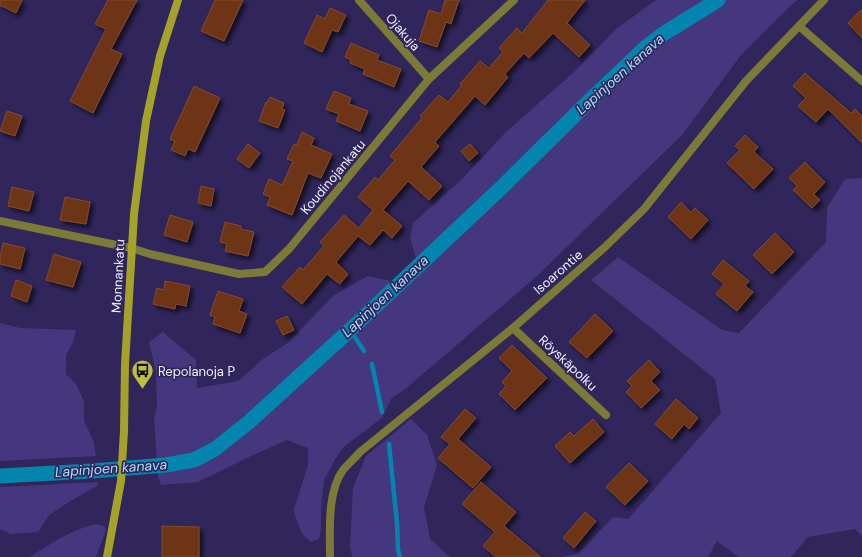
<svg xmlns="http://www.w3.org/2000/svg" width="862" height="557" font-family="'DM Sans',sans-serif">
<defs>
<filter id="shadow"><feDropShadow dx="3.5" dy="3.5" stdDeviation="2" flood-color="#0009"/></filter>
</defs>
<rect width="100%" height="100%" fill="#30265b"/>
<g fill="#44377d">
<polygon points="656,0 797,0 779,17 741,55 682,135 537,276 409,386 391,399 382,418 346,445 338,454 324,480 321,507 321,529 319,539 311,542 302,534 295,515 294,509 308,465 308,448 287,440 251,456 198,482 161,485 158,477 154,420 157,406 156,372 149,342 163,332 196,360 197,388 238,381 263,359 289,342 334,295 368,276 396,282 418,265 410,238 413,223 462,179 506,132 574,72 616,29"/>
<polygon points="862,178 862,536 855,529 808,537 791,557 739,557 717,541 708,557 562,557 579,553 613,517 628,519 721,413 715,379 591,280 618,257 722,330 739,333 826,242 827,208 845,179"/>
<polygon points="0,323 20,328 76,330 73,342 66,355 66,374 76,384 84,401 84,421 94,442 96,456 0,461"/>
<polygon points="411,419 427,435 437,465 424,507 430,539 450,557 352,557 350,545 353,488 366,456"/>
<polygon points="98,482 97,486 72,500 49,515 38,532 11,534 0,529 0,487"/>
<path d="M96,524L104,526L106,530L96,557H30C52,543 70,530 96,524Z"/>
</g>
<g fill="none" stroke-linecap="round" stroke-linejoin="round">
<g stroke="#0385ad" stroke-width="4.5">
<polyline points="350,330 364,351"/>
<polyline points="372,364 382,412"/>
<polyline points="389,444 397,523 398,550 400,557"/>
</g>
<polyline stroke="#0385ad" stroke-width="15" points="0,476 92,471 166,465 194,460 215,449 249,422 350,330 431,254 501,188 586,104 644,49 663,34 718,0"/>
</g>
<g fill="#6d3513" stroke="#844a2a" filter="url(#shadow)">
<polygon points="0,0 22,0 16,13 0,5"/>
<polygon points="108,0 137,0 111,49 122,54 93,113 70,101 106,29 95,24"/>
<polygon points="215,0 243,0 224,41 201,31"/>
<polygon points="445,0 459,0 451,24 446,22 437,47 419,41 429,10 441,14"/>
<polygon points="548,0 585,0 567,23 590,45 579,57 553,33 529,58 524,53 505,74 508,77 485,105 475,96 435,142 439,146 421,167 442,186 429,200 408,181 383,210 402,226 392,238 383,230 370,245 358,236 336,262 348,274 340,284 327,274 302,304 282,287 300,267 303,270 324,246 320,242 344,215 359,228 373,210 358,197 375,177 378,180 395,160 390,156 422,118 420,116 439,95 448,102 462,85 460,84 480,61 489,68 503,52 499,48 517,28 522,33"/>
<polygon points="330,8 346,15 338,32 332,30 322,52 304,43 317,15 325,19"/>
<polygon points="862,9 862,38 848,23"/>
<polygon points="351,43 379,55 377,60 401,69 394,87 363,74 365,69 350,63 351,60 345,57"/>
<polygon points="805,73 851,113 855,109 862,116 862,143 828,109 816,122 798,106 806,98 793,86"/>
<polygon points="194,86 220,98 195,152 188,149 185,156 171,150 175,141 170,139"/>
<polygon points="334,91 351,98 349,104 368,111 360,131 336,121 339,114 326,109"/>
<polygon points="270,97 284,103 282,109 285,110 278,128 259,121 266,102 267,103"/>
<polygon points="7,111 22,116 15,136 0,131"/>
<polygon points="302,132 314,138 311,145 332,154 321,178 308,173 292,215 267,205 270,197 263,194 269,179 282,185 293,161 287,159 294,144 297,145"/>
<polygon points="745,135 758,147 754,152 773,169 754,189 727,163 740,150 735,146"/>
<polygon points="248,144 260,153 249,168 237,159"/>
<polygon points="470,144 478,153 469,161 461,151"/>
<polygon points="805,162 825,182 814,194 820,200 812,208 793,190 797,186 789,178"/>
<polygon points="201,186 214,189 211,206 198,203"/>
<polygon points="12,187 34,192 29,211 8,206"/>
<polygon points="65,197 90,202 86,224 60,220"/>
<polygon points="681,202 691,212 695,208 708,220 691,239 668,217"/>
<polygon points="170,215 193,222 187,242 164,235"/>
<polygon points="225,222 241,226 241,229 254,232 248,256 225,251 227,244 220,242"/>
<polygon points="775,233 794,252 772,274 753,255"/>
<polygon points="3,243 25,248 20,269 0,264 0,257"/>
<polygon points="54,254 81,262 73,287 46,280"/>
<polygon points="723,260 749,281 745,286 753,292 737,311 716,294 724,284 712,274"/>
<polygon points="16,280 32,286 27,302 11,296"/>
<polygon points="165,281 190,286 186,306 176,304 175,309 153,304 157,288 164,290"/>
<polygon points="218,291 243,299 239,311 247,314 240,333 213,324 215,317 210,315"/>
<polygon points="595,314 613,331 587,358 569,342"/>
<polygon points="287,316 294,330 283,335 276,321"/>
<polygon points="512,345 547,378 515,410 499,394 506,386 502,382 512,371 499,358"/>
<polygon points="649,360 660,372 651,381 660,390 641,408 626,392 632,386 627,381"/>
<polygon points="676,399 698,418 689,429 684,424 672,439 655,424"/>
<polygon points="465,409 476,418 458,439 491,467 473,488 438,458 450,444 441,437"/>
<polygon points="593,419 604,432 570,463 555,446 570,432 574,436"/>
<polygon points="629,463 648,481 625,505 606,487"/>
<polygon points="481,482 516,512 504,526 541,557 496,557 483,546 495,532 462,504"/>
<polygon points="585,512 596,521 574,548 563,538"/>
<polygon points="162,526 199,527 199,557 162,557"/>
</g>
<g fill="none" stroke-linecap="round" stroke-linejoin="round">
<g stroke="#7b7a36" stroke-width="8">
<polyline points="359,0 429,79"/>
<polyline points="799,26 862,81"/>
<polyline points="0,221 131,248 150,254 239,274 265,272 289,249 429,79 514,0"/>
<polyline points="513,328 606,415"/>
<path d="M330,557C330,531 327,492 343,470C348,464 355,458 360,452L513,328L605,247L644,209L746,81L824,0"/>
</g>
<polyline stroke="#a5a229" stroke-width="8" points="107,557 121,481 124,431 125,364 134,214 146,121 160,56 178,0"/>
</g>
<defs>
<symbol id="bus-pin" viewBox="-11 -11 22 30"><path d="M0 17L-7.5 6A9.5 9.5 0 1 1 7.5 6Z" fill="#c0be40" stroke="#30265b"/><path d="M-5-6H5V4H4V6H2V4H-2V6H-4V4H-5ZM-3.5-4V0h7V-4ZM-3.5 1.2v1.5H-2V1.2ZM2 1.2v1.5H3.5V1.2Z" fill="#111"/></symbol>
</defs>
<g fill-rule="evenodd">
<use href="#bus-pin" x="130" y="358" width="25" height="34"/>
</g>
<g text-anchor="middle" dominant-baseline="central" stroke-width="3.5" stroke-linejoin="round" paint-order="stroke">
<g font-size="13" fill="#f0effd" stroke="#30265b">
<text transform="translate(403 32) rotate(49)">Ojakuja</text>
<text transform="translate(333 177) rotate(-50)">Koudinojankatu</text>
<text transform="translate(558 272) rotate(-41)">Isoarontie</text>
<text transform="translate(118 276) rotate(-87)">Monnankatu</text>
<text transform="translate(568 363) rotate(43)">Röyskäpolku</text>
</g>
<g font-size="13" fill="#f0effd" stroke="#30265b" text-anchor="start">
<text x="158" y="371">Repolanoja P</text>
</g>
<g font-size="14" font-style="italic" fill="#a6dff9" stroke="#30265b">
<text transform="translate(620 74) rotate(-42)">Lapinjoen kanava</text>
<text transform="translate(385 296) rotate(-43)">Lapinjoen kanava</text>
<text transform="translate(111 468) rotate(-4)">Lapinjoen kanava</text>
</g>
</g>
</svg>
